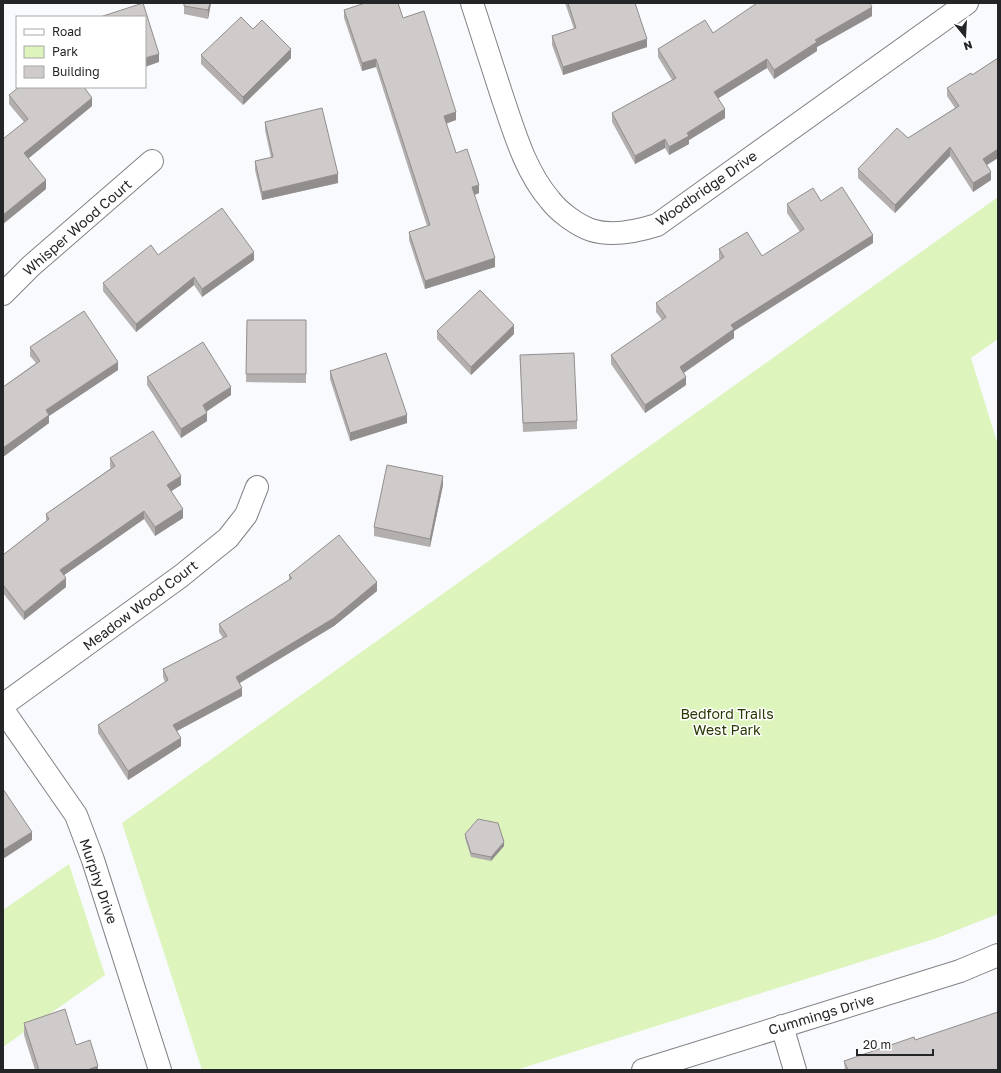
<svg xmlns="http://www.w3.org/2000/svg" width="1001" height="1073" font-family="'Golos Text',sans-serif">
<rect width="100%" height="100%" fill="#f8fafd"/>
<g fill="#ddf4bc">
<polygon points="998,197 998,339 971,358 998,445 998,914 937,938 516,1070 202,1070 122,823"/>
<polygon points="69,864 105,975 3,1047 3,910"/>
</g>
<g fill="none" stroke-linecap="round" stroke-linejoin="round">
<defs>
<g id="minor">
<path d="M472,3C482,34 492,65 502,96C514,131 525,171 550,200C559,212 577,225 591,230C612,237 638,231 657,225L967,3"/>
<polyline points="3,294 31,266 152,161"/>
<polyline points="3,705 181,576 228,538 246,515 257,487"/>
<polyline points="782,1026 795,1070"/>
</g>
<g id="tertiary">
<polyline points="3,710 76,815 93,860 160,1070"/>
<polyline points="643,1070 960,971 998,955"/>
</g>
</defs>
<use href="#minor" stroke="#808285" stroke-width="24"/>
<use href="#tertiary" stroke="#808285" stroke-width="24"/>
<use href="#minor" stroke="#fff" stroke-width="22"/>
<use href="#tertiary" stroke="#fff" stroke-width="22"/>
</g>
<g fill="#b3afaf">
<polygon points="211,3 208,19 184,14 184,6"/>
<polygon points="565,3 635,3 647,47 563,75 552,45 552,36 574,29"/>
<polygon points="344,10 403,18 456,120 446,124 456,153 479,193 474,195 495,267 425,289 409,240 409,232 427,226 376,67 362,71 344,18"/>
<polygon points="872,16 817,47 817,51 774,79 767,68 718,98 725,118 689,140 689,144 669,155 665,148 635,164 612,122 612,113 672,80 658,57 658,49 713,33"/>
<polygon points="253,29 291,58 243,105 201,64 201,55"/>
<polygon points="998,58 998,158 987,165 991,180 973,192 950,156 895,213 858,178 858,169 908,138 955,108 947,96 947,88 972,75"/>
<polygon points="9,95 92,106 28,159 46,189 3,224 24,122 9,104"/>
<polygon points="265,122 338,183 262,200 255,170 255,161 271,158 265,130"/>
<polygon points="821,201 873,243 734,331 734,338 684,373 686,385 645,413 611,364 611,355 662,320 656,312 656,303 720,260 719,258 719,249 762,256 800,232 787,213 787,204"/>
<polygon points="254,260 202,297 194,285 136,332 103,291 103,283"/>
<polygon points="247,320 306,320 306,383 246,382"/>
<polygon points="437,331 514,334 471,375 437,339"/>
<polygon points="30,347 118,370 49,416 49,423 3,457 3,387 36,363 30,356"/>
<polygon points="520,355 577,421 577,429 523,432"/>
<polygon points="330,371 407,423 350,441 330,379"/>
<polygon points="147,377 231,395 206,411 207,421 181,438 147,385"/>
<polygon points="110,458 181,485 171,491 183,518 155,536 144,519 64,575 66,587 24,620 3,593 3,555 46,521 46,514 111,468 110,467"/>
<polygon points="443,485 430,547 374,536 374,527"/>
<polygon points="289,575 377,591 334,626 240,683 242,696 177,731 181,746 128,780 98,733 98,725 165,682 163,677 163,669 223,638 219,632 219,624 289,580"/>
<polygon points="465,834 504,846 491,861 471,857 465,838"/>
<polygon points="24,1023 76,1045 98,1070 35,1070 24,1035"/>
<polygon points="915,1040 998,1070 845,1070 844,1061"/>
</g>
<g fill="#928e8e">
<polygon points="210,3 211,3 208,19 208,10"/>
<polygon points="872,7 872,16 817,47 817,51 774,79 774,70 815,40"/>
<polygon points="647,39 647,47 563,75 563,67"/>
<polygon points="291,49 291,58 243,105 243,97"/>
<polygon points="159,54 159,62 145,67 145,58"/>
<polygon points="376,59 376,67 362,71 362,63"/>
<polygon points="767,59 767,68 714,101 714,92"/>
<polygon points="92,98 92,106 24,162 24,153"/>
<polygon points="725,109 725,118 689,140 689,144 669,155 669,147 687,133"/>
<polygon points="456,112 456,120 444,124 444,116"/>
<polygon points="665,139 665,148 635,164 635,156"/>
<polygon points="950,147 950,156 895,213 895,205"/>
<polygon points="998,149 998,158 983,167 983,159"/>
<polygon points="991,172 991,180 973,192 973,183"/>
<polygon points="338,174 338,183 262,200 262,192"/>
<polygon points="46,180 46,189 3,224 3,215"/>
<polygon points="479,185 479,193 472,196 472,187"/>
<polygon points="873,235 873,243 734,331 734,338 680,375 680,367 731,325"/>
<polygon points="254,252 254,260 202,297 202,289"/>
<polygon points="495,258 495,267 425,289 425,281"/>
<polygon points="194,277 194,285 136,332 136,324"/>
<polygon points="514,325 514,334 471,375 471,367"/>
<polygon points="118,362 118,370 49,416 49,423 3,457 3,448 46,410"/>
<polygon points="686,377 686,385 645,413 645,405"/>
<polygon points="231,387 231,395 203,414 203,405"/>
<polygon points="207,413 207,421 181,438 181,429"/>
<polygon points="407,415 407,423 350,441 350,433"/>
<polygon points="181,476 181,485 167,494 167,485"/>
<polygon points="443,476 443,485 430,547 430,539"/>
<polygon points="183,509 183,518 155,536 155,527"/>
<polygon points="144,511 144,519 60,578 60,570"/>
<polygon points="66,578 66,587 24,620 24,612"/>
<polygon points="377,582 377,591 334,626 236,685 236,677"/>
<polygon points="242,688 242,696 173,733 173,725"/>
<polygon points="181,738 181,746 128,780 128,771"/>
<polygon points="32,832 32,840 3,859 3,850"/>
<polygon points="504,842 504,846 491,861 491,857"/>
<polygon points="98,1066 98,1070 87,1070"/>
</g>
<g fill="#d0cbcb" stroke="#928e8e">
<polygon points="143,3 159,54 145,58 145,17 100,17"/>
<polygon points="184,3 210,3 208,10 184,6"/>
<polygon points="365,3 398,3 403,18 424,11 456,112 444,116 456,153 467,149 479,185 472,187 495,258 425,281 409,232 430,225 376,59 362,63 344,10"/>
<polygon points="568,3 635,3 647,39 563,67 552,36 576,28"/>
<polygon points="757,3 870,3 872,7 815,40 817,42 774,70 767,59 714,92 725,109 687,133 689,136 669,147 665,139 635,156 612,113 676,78 658,49 705,20 713,33"/>
<polygon points="241,17 253,29 262,20 291,49 243,97 201,55"/>
<polygon points="998,58 998,149 983,159 991,172 973,183 950,147 895,205 858,169 897,128 908,138 959,106 947,88 971,73 972,75"/>
<polygon points="19,87 84,87 92,98 24,153 46,180 3,215 3,139 28,119 9,95"/>
<polygon points="322,108 338,174 262,192 255,161 273,157 265,122"/>
<polygon points="842,187 873,235 731,325 734,329 680,367 686,377 645,405 611,355 666,317 656,303 724,257 719,249 747,232 762,256 804,229 787,204 813,188 821,201"/>
<polygon points="222,208 254,252 202,289 194,277 136,324 103,283 151,245 158,255"/>
<polygon points="480,290 514,325 471,367 437,331"/>
<polygon points="84,311 118,362 46,410 49,415 3,448 3,387 40,361 30,347"/>
<polygon points="247,320 306,320 306,374 246,374"/>
<polygon points="203,342 231,387 203,405 207,413 181,429 147,377"/>
<polygon points="386,353 407,415 350,433 330,371"/>
<polygon points="574,353 577,421 523,423 520,355"/>
<polygon points="153,431 181,476 167,485 183,509 155,527 144,511 60,570 66,578 24,612 3,585 3,555 49,519 46,514 115,466 110,458"/>
<polygon points="387,465 443,476 430,539 374,527"/>
<polygon points="339,535 377,582 334,618 236,677 242,688 173,725 181,738 128,771 98,725 168,680 163,669 227,636 219,624 292,578 289,575"/>
<polygon points="3,789 32,832 3,850"/>
<polygon points="478,819 498,823 504,842 491,857 471,853 465,834"/>
<polygon points="65,1009 76,1045 90,1040 98,1066 87,1070 39,1070 24,1023"/>
<polygon points="998,1012 998,1070 848,1070 844,1061 914,1037 915,1040"/>
</g>
<g text-anchor="middle" dominant-baseline="central" stroke-width="3" stroke-linejoin="round" paint-order="stroke">
<g font-size="14" fill="#242526" stroke="#fff">
<text transform="translate(706 188) rotate(-35)">Woodbridge Drive</text>
<text transform="translate(77 227) rotate(-41)">Whisper Wood Court</text>
<text transform="translate(140 605) rotate(-37)">Meadow Wood Court</text>
<text transform="translate(99 881) rotate(71)">Murphy Drive</text>
<text transform="translate(821 1014) rotate(-17)">Cummings Drive</text>
</g>
<g font-size="14" fill="#283900" stroke="#fff">
<text x="727" y="713">Bedford Trails<tspan x="727" dy="16">West Park</tspan></text>
</g>
</g>
<rect width="1001" height="1073" fill="none" stroke="#242526" stroke-width="8"/>
<rect x="16" y="16" width="130" height="72" fill="#ffffff" stroke="#a7a8a8"/>
<rect x="24" y="29" width="20" height="6" fill="#ffffff" stroke="#a7a8a8"/>
<text x="52" y="36" font-size="12" fill="#242526">Road</text>
<rect x="24" y="46" width="20" height="12" fill="#ddf4bc" stroke="#a7a8a8"/>
<text x="52" y="56" font-size="12" fill="#242526">Park</text>
<rect x="24" y="66" width="20" height="12" fill="#d0cbcb" stroke="#a7a8a8"/>
<text x="52" y="76" font-size="12" fill="#242526">Building</text>
<g transform="translate(965 36) rotate(162)" stroke="#ffffff" stroke-width="3" paint-order="stroke">
<path d="M0-3L7 15L0 10L-7 15Z" fill="#242526"/>
<text y="-6" font-size="11" font-weight="bold" text-anchor="middle" fill="#242526">N</text>
</g>
<path d="M857 1049v6h76v-6" fill="none" stroke="#242526" stroke-width="2"/>
<text x="863" y="1049" font-size="12" fill="#242526" stroke="#ffffff" stroke-width="3" paint-order="stroke">20 m</text>
</svg>
